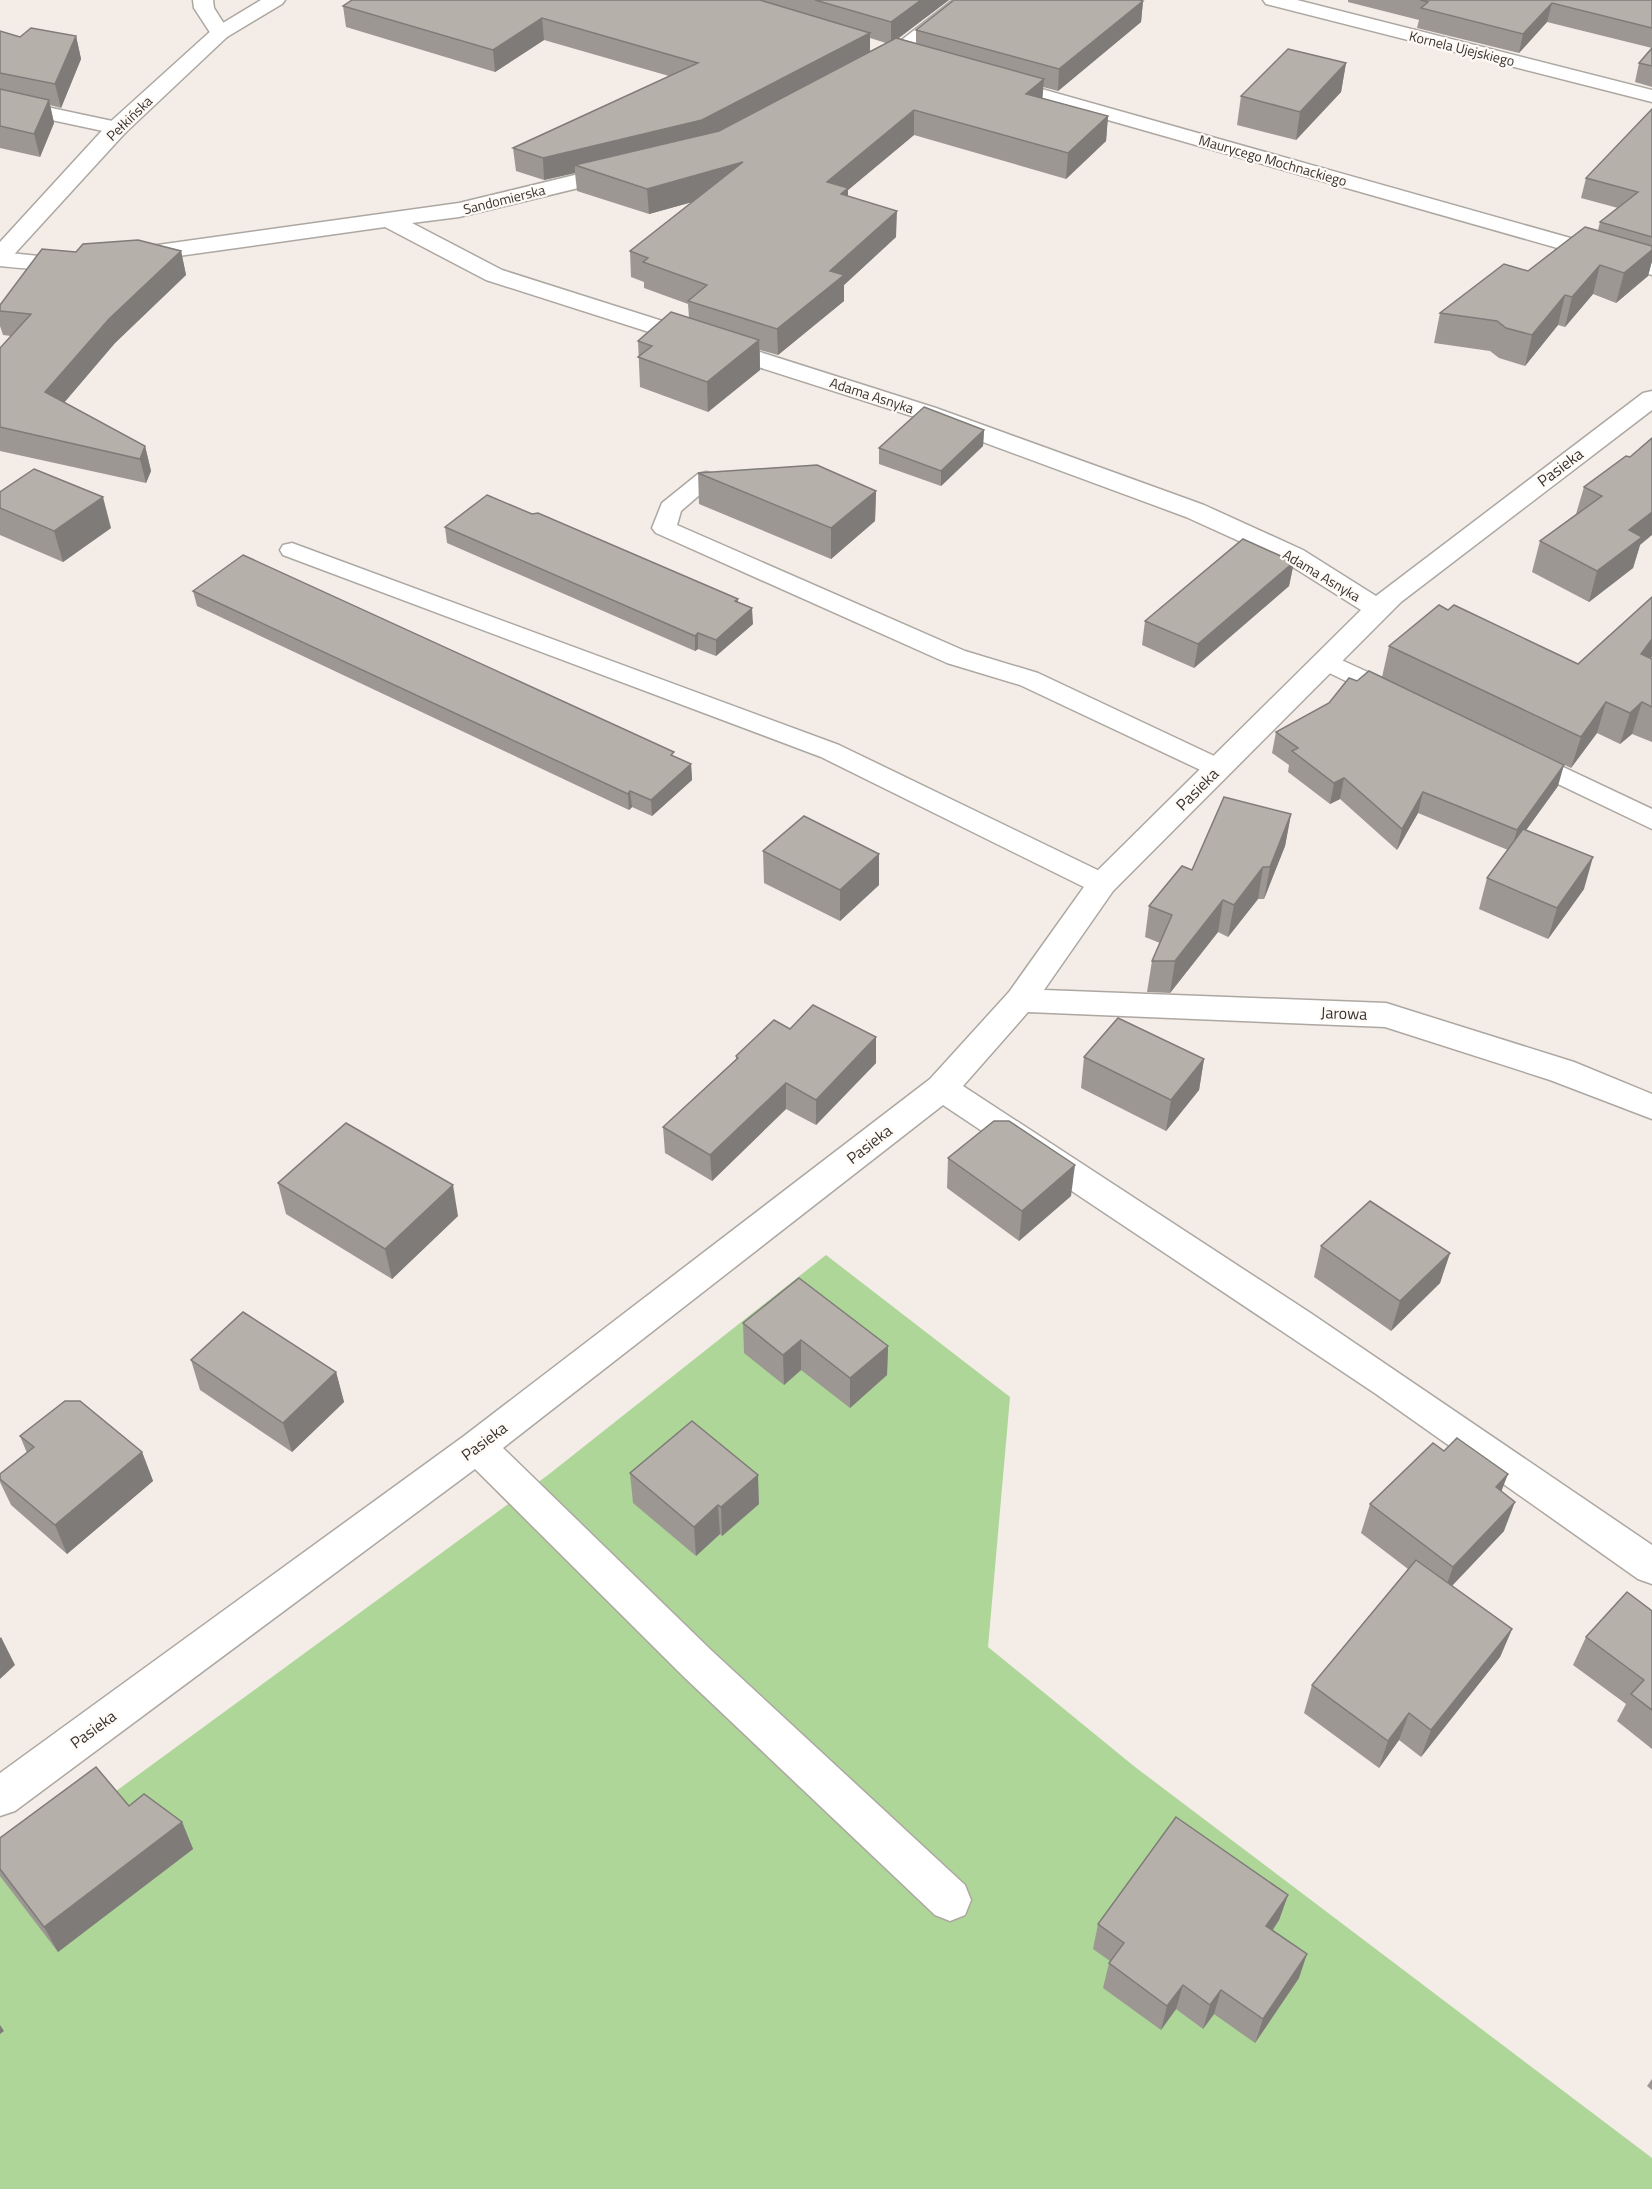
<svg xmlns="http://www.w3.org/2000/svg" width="1652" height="2189" font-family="'Titillium Web',sans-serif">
<rect width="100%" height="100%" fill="#f3ece7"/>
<polygon fill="#add698" points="826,1255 1010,1397 988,1647 1135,1767 1652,2158 1652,2189 0,2189 0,1876 548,1475"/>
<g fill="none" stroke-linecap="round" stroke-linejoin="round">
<defs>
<g id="lane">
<polygon points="706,472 714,474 718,479 681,511 677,525 965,651 1038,673 1227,762 1231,768 1227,774 1218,777 1209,774 1020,685 947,663 656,533 652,528 662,503 698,474"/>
<polygon points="292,543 839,745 1112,877 1116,884 1112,891 1102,894 1092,891 821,757 283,555 280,550 283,545"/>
<polygon points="1326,653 1405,689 1409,695 1405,701 1396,703 1387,701 1317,667 1313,661 1317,655"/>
<polygon points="1525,749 1652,809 1652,829 1516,764 1512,758 1516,752"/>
</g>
<g id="street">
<polygon points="193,0 213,0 214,8 230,33 227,37 213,37 194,8"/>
<path d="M953,0H976C963,18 887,73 866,67L863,63L866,59L899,42Z"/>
<polygon points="1263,0 1297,0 1652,90 1652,102 1266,4"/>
<polygon points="999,77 1652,261 1652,275 992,87 989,83 992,79"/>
<polygon points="0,97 117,122 125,123 128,128 125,133 117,134 0,109"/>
<polygon points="620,164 628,166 631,171 628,176 459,217 412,223 502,270 936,408 1204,505 1303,550 1376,596 1643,393 1652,391 1652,410 1401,602 1113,891 1044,990 1386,1003 1574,1062 1652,1094 1652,1119 1550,1080 1385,1027 1028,1012 963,1086 1312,1314 1652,1545 1652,1584 1638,1579 1376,1394 943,1105 503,1448 712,1651 965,1885 971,1900 965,1915 950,1921 935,1915 684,1677 475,1469 15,1811 0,1816 0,1773 464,1436 930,1079 1009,992 1091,877 1361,610 1285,562 1186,517 918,418 486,280 385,227 136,262 128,260 125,255 128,250 136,248 459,203"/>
<path d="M0,252L39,256L76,253L84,255L87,260L84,265C56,272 28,269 0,266Z"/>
</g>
<polygon id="secondary" points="261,0 285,0 282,4 227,37 125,133 8,261 0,263 0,242 109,123 213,29"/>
</defs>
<use href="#lane" stroke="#ada7a2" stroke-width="3"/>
<use href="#street" stroke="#ada7a2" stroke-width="3"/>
<use href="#secondary" stroke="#ada7a2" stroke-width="3"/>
<use href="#lane" fill="#fff" fill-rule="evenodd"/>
<use href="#street" fill="#fff" fill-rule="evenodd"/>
<use href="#secondary" fill="#fff" fill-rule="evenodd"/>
</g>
<g fill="#9d9793" fill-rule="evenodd">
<path d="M352,0H949L898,38L916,43V30L1143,1L1141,22L1058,91L1043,87L1042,98L1108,116L1106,141L1066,179L914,135L848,190V197L896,237L844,285V301L778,355L760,350V370L708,412L640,387L638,341L689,318L688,304L644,288V282L631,277L630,251L692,202L649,214L577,191L575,173L544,180L516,171L513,148L669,76L544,40L495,72L346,27L343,6ZM870,38L886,43L870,51Z"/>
<polygon points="1348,0 1652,0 1652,87 1635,82 1639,63 1652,48 1547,22 1519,53 1417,28 1419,20 1348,2"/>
<polygon points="0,31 20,37 76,36 81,59 61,108 50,105 54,123 40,157 0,148"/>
<polygon points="1346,63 1341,92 1296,140 1237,125 1241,96"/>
<polygon points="1652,109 1652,261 1648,276 1616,303 1593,294 1565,327 1558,325 1525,366 1499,358 1490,351 1434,343 1440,313 1528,271 1598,230 1600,222 1618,208 1581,198 1586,178"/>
<polygon points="181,251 186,275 115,343 64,402 145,446 151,471 146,483 0,451 0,348 11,336 3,335 0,326 0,305 76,252"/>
<polygon points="984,430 983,446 941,486 879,464 879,448"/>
<polygon points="1626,456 1640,545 1633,568 1589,602 1532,572 1540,541 1576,514 1584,487"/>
<polygon points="698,473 876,491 875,521 831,559 699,504"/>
<polygon points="0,492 111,528 63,562 0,535"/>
<polygon points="445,527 738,599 738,602 753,624 716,656 698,649 695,651 447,543"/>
<polygon points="1294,562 1289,586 1194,668 1142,645 1145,621"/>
<polygon points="193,591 691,764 692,780 652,816 632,807 629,810 197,606"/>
<polygon points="1448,610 1578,664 1652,659 1652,742 1632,734 1620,744 1597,733 1571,768 1382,677 1389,646"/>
<polygon points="1276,732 1558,786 1526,830 1584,889 1548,939 1479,909 1487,878 1508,850 1418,813 1397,850 1340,799 1330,804 1288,772 1289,765 1272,753"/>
<polygon points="1291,814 1285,846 1264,899 1258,899 1228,937 1218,932 1170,993 1147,992 1152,961 1160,943 1145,937 1149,906 1192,870"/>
<polygon points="763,851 879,854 879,885 840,921 764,883"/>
<polygon points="790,1029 876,1037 876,1063 816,1125 786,1109 712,1181 665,1153 663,1127 736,1059 736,1056"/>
<polygon points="1084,1057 1204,1059 1199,1090 1166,1131 1081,1088"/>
<polygon points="948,1158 1071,1196 1019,1241 947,1188"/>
<polygon points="278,1183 458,1216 392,1279 286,1214"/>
<polygon points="1321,1246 1450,1253 1440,1283 1391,1331 1314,1277"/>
<polygon points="743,1323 888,1346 887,1375 850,1408 801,1370 784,1385 744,1353"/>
<polygon points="191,1360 336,1372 344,1402 292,1452 200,1390"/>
<polygon points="20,1436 142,1452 153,1481 67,1554 11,1505 0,1482 0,1474 27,1453"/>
<polygon points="630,1473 759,1504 722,1536 720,1534 696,1556 633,1503"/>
<polygon points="1501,1492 1504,1531 1452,1586 1512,1629 1500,1657 1421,1757 1399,1740 1379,1768 1304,1713 1312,1685 1408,1569 1361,1533 1370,1504"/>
<polygon points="1652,1611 1652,1749 1617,1721 1626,1704 1573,1665 1586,1637"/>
<polygon points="129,1806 182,1822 193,1849 58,1952 0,1876 0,1838"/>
<polygon points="1288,1895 1279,1920 1273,1930 1299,1978 1255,2043 1214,2014 1203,2029 1176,2009 1161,2030 1103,1988 1109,1963 1110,1961 1093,1949 1098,1924"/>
<polygon points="1652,2079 1652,2090 1647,2086"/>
</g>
<g fill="#7f7b78">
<polygon points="921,0 949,0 891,44 891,22"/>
<polygon points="1143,1 1141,22 1058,91 1059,69"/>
<polygon points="1552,3 1547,22 1519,53 1523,34"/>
<polygon points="542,18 544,40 495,72 493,50"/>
<polygon points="870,33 870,55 703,142 575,165 575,173 544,180 543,158"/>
<polygon points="76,36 81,59 61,108 55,84"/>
<polygon points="1346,63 1341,92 1296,140 1300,112"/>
<polygon points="1044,79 1042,104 1026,94"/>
<polygon points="49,100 54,123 40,157 34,134"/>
<polygon points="914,110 914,135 848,190 848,214 827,182"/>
<polygon points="1108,116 1106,141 1066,179 1068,153"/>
<polygon points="743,162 743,188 649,214 647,189"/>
<polygon points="897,211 896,237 844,285 844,301 778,355 777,329 830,271"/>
<polygon points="1652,250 1652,261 1648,276 1616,303 1624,273"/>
<polygon points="181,251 186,275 115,343 52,417 45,392 109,319"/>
<polygon points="1600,265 1593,294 1565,327 1572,297"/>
<polygon points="1565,295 1558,325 1525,366 1532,335"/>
<polygon points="759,340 760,370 708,412 707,382"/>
<polygon points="984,430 983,446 941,486 941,471"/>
<polygon points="145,446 151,471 146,483 140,459"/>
<polygon points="876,491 875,521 831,559 831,528"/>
<polygon points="103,497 111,528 63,562 54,531"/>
<polygon points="1652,512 1652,535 1640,545 1633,568 1589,602 1597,571 1629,530"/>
<polygon points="1294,562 1289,586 1194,668 1198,644"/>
<polygon points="752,608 753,624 716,656 716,640"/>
<polygon points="698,633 698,649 695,651 695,636"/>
<polygon points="1652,639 1652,657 1631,685 1641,654"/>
<polygon points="1606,702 1597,733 1571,768 1581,737"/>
<polygon points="1642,702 1632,734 1620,744 1630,713"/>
<polygon points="691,764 692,780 652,816 651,800"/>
<polygon points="1564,765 1558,786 1511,851 1517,830"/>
<polygon points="1344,778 1340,799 1330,804 1334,783"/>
<polygon points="630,791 632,807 629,810 628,794"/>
<polygon points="1423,792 1418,813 1397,850 1402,829"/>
<polygon points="1291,814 1285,846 1264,899 1270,867"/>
<polygon points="879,854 879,885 840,921 840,890"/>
<polygon points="1593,857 1584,889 1548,939 1557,908"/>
<polygon points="1263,867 1258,899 1228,937 1234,905"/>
<polygon points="1223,900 1218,932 1170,993 1175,961"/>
<polygon points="876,1037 876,1063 816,1125 816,1100"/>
<polygon points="1204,1059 1199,1090 1166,1131 1171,1100"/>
<polygon points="786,1083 786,1109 712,1181 710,1155"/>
<polygon points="1075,1165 1071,1196 1019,1241 1022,1211"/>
<polygon points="453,1185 458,1216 392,1279 385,1249"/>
<polygon points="1450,1253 1440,1283 1391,1331 1400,1301"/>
<polygon points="801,1340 801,1370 784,1385 783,1355"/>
<polygon points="888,1346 887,1375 850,1408 850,1378"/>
<polygon points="336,1372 344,1402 292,1452 283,1423"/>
<polygon points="142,1452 153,1481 67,1554 55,1525"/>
<polygon points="1508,1474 1497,1503 1496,1487"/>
<polygon points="758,1475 759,1504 722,1536 721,1507"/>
<polygon points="1515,1502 1504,1531 1443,1595 1453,1567"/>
<polygon points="718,1505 720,1534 696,1556 694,1527"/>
<polygon points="1512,1629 1500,1657 1421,1757 1431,1730"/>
<polygon points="1,1637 15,1665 0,1679 0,1638"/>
<polygon points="1409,1713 1399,1740 1379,1768 1388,1741"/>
<polygon points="182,1822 193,1849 58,1952 44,1927"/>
<polygon points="1288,1895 1279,1920 1258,1951 1266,1926"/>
<polygon points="1307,1954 1299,1978 1255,2043 1263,2019"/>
<polygon points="1183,1985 1176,2009 1161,2030 1167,2006"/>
<polygon points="1221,1990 1214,2014 1203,2029 1210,2005"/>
<polygon points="0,2025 4,2031 0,2034"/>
</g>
<g fill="#b6b0ab" stroke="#7f7b78" stroke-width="1.5">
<polygon points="352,0 760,0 870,33 702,120 543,158 513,148 698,63 542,18 493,50 343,6"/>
<polygon points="815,0 921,0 891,22"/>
<polygon points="954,0 1140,0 1143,1 1059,69 916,30"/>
<polygon points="1420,0 1652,0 1652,28 1552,3 1523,34 1421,8 1428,2"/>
<polygon points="31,28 76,36 55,84 0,73 0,31 20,37"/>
<polygon points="896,38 1044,79 1026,94 1108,116 1068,153 914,110 827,182 848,188 841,194 897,211 830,271 844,275 777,329 688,301 707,285 643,262 648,258 630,251 743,162 647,189 575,165 719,131"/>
<polygon points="1652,48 1652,66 1639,63"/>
<polygon points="1288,49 1346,63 1300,112 1241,96"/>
<polygon points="0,89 49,100 34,134 0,126"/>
<polygon points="1652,109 1652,237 1600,222 1638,192 1586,178"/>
<polygon points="1585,227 1652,246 1652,250 1624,273 1600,265 1572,297 1565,295 1532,335 1506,328 1497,321 1440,313 1504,264 1528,271"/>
<polygon points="138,240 181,251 109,319 45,392 145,446 140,459 0,427 0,348 31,314 0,311 0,305 42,249 76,252 83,244"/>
<polygon points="671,312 759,340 707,382 638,357 652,346 638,341"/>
<polygon points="924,407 984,430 941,471 879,448"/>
<polygon points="1652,438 1652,512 1629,530 1642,537 1597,571 1540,541 1602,496 1584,487 1626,456 1630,457"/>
<polygon points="817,465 876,491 831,528 698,473"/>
<polygon points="34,469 103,497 54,531 0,508 0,492"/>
<polygon points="487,495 532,514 538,513 738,599 735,601 752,608 716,640 698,633 695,636 445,527"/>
<polygon points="1243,539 1294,562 1198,644 1145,621"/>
<polygon points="243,555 674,752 671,755 691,764 651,800 630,791 628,794 193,591"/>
<polygon points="1652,597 1652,639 1641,654 1652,659 1652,707 1642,702 1630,713 1606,702 1581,737 1389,646 1439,605 1448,610 1454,605 1578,664"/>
<polygon points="1369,671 1564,765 1517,830 1423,792 1402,829 1344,778 1334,783 1292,751 1298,748 1276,732 1329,703 1349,678 1357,681"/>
<polygon points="1224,797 1291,814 1270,867 1263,867 1234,905 1223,900 1175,961 1152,961 1172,915 1149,906 1182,866 1192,870"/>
<polygon points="804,816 879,854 840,890 763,851"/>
<polygon points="1523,829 1593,857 1557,908 1487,878"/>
<polygon points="813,1005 876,1037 816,1100 786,1083 710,1155 663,1127 738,1058 736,1056 774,1020 790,1029"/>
<polygon points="1118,1018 1204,1059 1171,1100 1084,1057"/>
<polygon points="994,1121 1009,1121 1075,1165 1022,1211 948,1158"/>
<polygon points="346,1123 453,1185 385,1249 278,1183"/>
<polygon points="1370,1201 1450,1253 1400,1301 1321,1246"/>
<polygon points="799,1278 888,1346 850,1378 801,1340 783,1355 743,1323"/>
<polygon points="243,1312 336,1372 283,1423 191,1360"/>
<polygon points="65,1401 80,1401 142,1452 55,1525 0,1479 0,1474 34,1447 20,1436"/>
<polygon points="692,1421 758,1475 721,1507 718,1505 694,1527 630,1473"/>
<polygon points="1457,1438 1508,1474 1496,1487 1515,1502 1453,1567 1370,1504 1433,1443 1444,1451"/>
<polygon points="1416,1560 1512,1629 1431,1730 1409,1713 1388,1741 1312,1685"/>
<polygon points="1627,1592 1652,1611 1652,1710 1631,1694 1644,1680 1586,1637"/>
<polygon points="96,1767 129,1806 144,1794 182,1822 44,1927 0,1869 0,1838"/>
<polygon points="1176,1817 1288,1895 1266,1926 1307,1954 1263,2019 1221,1990 1210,2005 1183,1985 1167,2006 1109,1963 1124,1943 1098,1924"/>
</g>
<g text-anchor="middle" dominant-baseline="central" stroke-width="4.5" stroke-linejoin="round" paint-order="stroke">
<g font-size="14" fill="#363331" stroke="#fffaf5">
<text transform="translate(1462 48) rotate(14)">Kornela Ujejskiego</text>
<text transform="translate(129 118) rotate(-44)">Pełkińska</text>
<text transform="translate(1273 160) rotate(16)">Maurycego Mochnackiego</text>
<text transform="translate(504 199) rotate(-14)">Sandomierska</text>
<text transform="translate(872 395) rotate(18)">Adama Asnyka</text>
<text transform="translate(1322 575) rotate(31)">Adama Asnyka</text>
</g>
<g font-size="16" fill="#363331" stroke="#fffaf5">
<text transform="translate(1560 467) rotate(-37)">Pasieka</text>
<text transform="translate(1197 789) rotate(-45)">Pasieka</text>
<text transform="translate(1344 1013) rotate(2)">Jarowa</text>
<text transform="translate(869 1144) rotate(-38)">Pasieka</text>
<text transform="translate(484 1441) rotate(-37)">Pasieka</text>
<text transform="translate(93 1729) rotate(-36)">Pasieka</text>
</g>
</g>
</svg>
